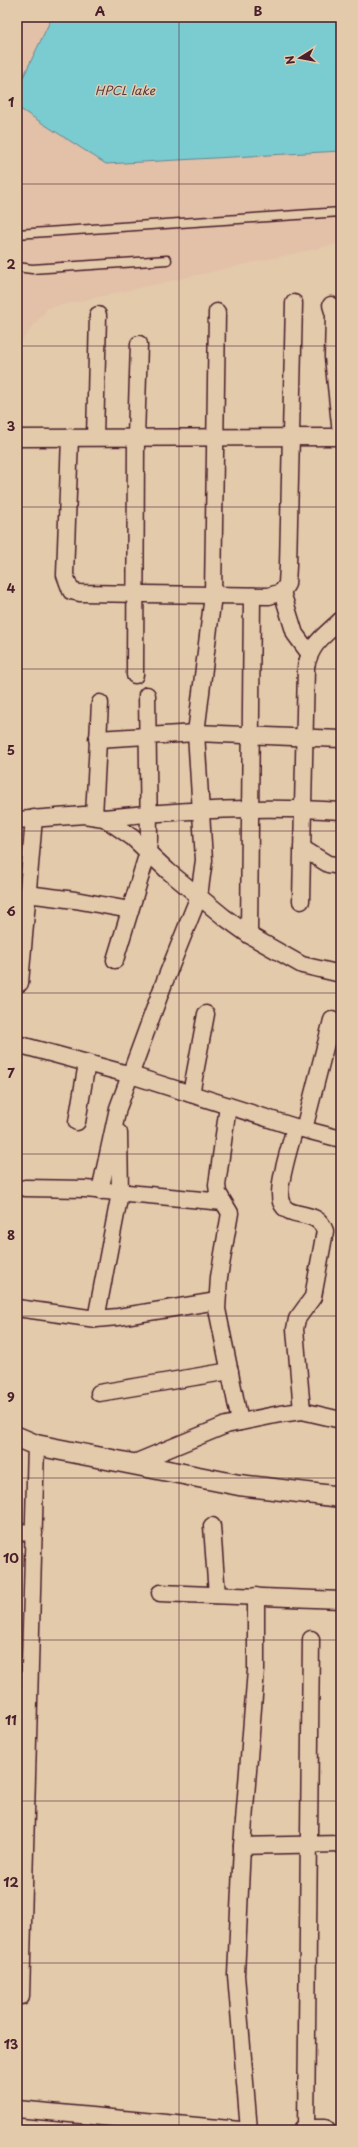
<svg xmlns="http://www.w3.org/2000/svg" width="358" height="2147" font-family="'Playpen Sans',sans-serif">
<rect width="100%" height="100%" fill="#e3caab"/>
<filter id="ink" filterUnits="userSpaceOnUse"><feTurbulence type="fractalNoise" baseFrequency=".025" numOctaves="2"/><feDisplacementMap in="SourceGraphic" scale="8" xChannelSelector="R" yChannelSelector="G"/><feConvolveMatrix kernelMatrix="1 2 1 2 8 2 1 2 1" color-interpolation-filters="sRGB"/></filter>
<g filter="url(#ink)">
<polygon fill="#e3c0a8" points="17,17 341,17 341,243 48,308 17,346"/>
<polygon fill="#7accd1" stroke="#67878f" points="52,17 341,17 341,151 106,164 17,107 17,90"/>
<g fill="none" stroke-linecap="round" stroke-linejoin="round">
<defs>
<g id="service">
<polyline points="17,234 341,212"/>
<polyline points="17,267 32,269 167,260"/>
</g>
<g id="minor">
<polyline points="331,305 334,315 333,357 341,434"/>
<polyline points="70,437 65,575 71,591 80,593 269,596 282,592 287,584 288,566 294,303"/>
<polyline points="95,437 98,315"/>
<polyline points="17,438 341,437"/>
<polyline points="282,592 295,634 309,653"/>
<polyline points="135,675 136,437 139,344"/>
<polyline points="97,739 196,733 341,739"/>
<polyline points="94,816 100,703"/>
<path d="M104,818C182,810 262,806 341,811"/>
<polyline points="17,820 84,815 104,818 133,838 168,871 224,917 249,935 302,965 341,974"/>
<polyline points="302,848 328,864 341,866"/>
<polyline points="27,894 75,900 130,910"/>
<path d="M301,901L306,667C311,643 324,636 341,620"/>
<polyline points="249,935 252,596"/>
<polyline points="115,960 148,852 149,838 147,695"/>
<polyline points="20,983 34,818"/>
<polyline points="17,1044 131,1075 295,1127 341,1139"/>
<polyline points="191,1094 206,1014"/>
<polyline points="228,1106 217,1185 218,1193 230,1213 219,1277 217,1309 240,1422"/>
<polyline points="77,1122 87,1063"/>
<path d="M295,1127C291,1144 276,1187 281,1202C288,1221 317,1207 325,1231L313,1297L297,1319L295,1329L302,1411"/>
<polyline points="304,1129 332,1020"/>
<polyline points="25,1188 85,1189 223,1202"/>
<polyline points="100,1191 118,1108 164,983 199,896 204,860 196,733 213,595 217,312"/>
<polyline points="17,1308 96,1319 118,1317 217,1301"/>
<polyline points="96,1319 120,1193 119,1133"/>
<polyline points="99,1393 230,1371"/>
<polyline points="132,1464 226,1425 280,1414 302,1411 341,1420"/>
<polyline points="212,1526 217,1595"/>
<polyline points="17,1532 34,1533"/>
<polyline points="160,1593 341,1600"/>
<polyline points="242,1846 341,1844"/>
<polyline points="21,1996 36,1445"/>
<polyline points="17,2109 240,2130"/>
<polyline points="306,2129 311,1639"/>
<polyline points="249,2130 236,1975 242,1846 256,1670 256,1596"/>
</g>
<g id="tertiary">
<polyline points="17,1437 36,1445 239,1485 341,1497"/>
<polyline points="304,2130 325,2130"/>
</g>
</defs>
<use href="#service" stroke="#4a1f2b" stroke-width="11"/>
<use href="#minor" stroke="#4a1f2b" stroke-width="19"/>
<use href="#tertiary" stroke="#4a1f2b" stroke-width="23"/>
<use href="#service" stroke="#e3caab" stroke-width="8"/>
<use href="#minor" stroke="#e3caab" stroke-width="16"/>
<use href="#tertiary" stroke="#e3caab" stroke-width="20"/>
</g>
</g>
<path fill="none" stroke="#4a1f2b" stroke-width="1" stroke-opacity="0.55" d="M179,17V2130M17,184H341M17,346H341M17,507H341M17,669H341M17,831H341M17,993H341M17,1154H341M17,1316H341M17,1478H341M17,1640H341M17,1801H341M17,1963H341"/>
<g text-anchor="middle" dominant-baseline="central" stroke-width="3" stroke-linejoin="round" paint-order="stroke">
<g font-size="12" font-style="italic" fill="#513944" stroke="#e3caab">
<text x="125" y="90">HPCL lake</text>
</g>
</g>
<rect width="358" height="2147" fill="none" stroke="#e3caab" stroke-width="44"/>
<g transform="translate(300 58) rotate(259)" stroke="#e3caab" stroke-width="3" paint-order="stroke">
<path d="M0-3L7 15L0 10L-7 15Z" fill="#4a1f2b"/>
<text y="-6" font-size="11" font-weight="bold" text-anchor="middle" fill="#4a1f2b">N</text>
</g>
<rect x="22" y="22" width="314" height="2103" fill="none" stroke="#4a1f2b" stroke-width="1.5"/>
<g font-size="13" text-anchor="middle" font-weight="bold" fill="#4a1f2b">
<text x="100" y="16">A</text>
<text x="258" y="16">B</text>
<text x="11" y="107">1</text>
<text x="11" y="269">2</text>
<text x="11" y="431">3</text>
<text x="11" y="593">4</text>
<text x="11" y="755">5</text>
<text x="11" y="916">6</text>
<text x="11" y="1078">7</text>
<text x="11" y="1240">8</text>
<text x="11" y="1402">9</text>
<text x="11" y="1563">10</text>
<text x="11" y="1725">11</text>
<text x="11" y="1887">12</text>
<text x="11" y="2049">13</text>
</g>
</svg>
